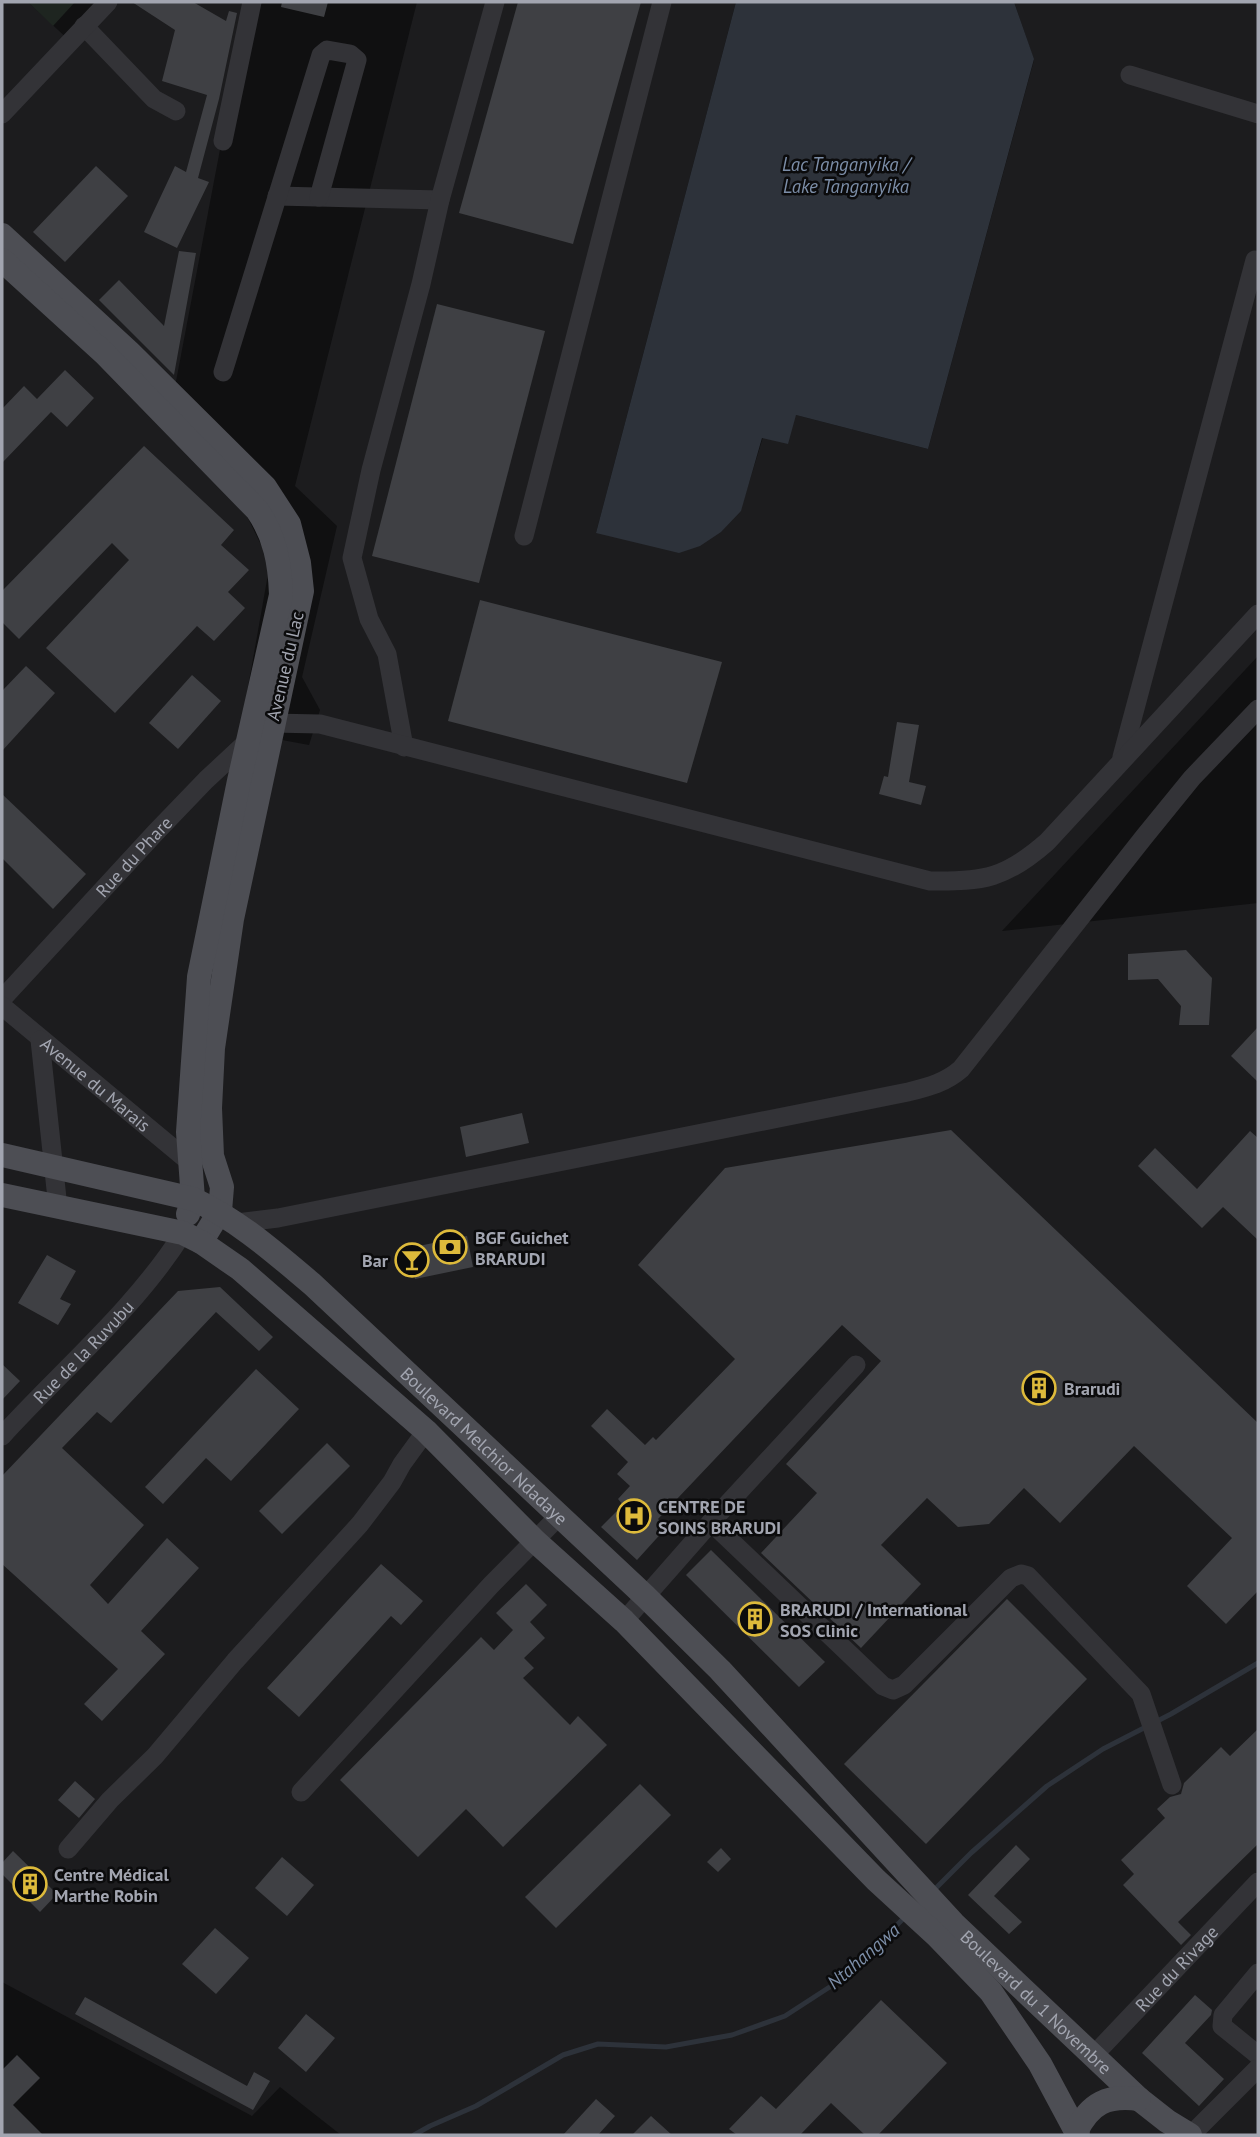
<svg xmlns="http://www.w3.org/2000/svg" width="1260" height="2137" font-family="'PT Sans',sans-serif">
<rect width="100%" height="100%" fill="#101011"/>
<polygon fill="#1c1c1e" points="2,2 28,2 72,43 118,2 248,2 167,429 242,506 270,563 240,732 309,745 320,710 302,677 337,526 295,486 417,2 736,2 596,533 740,512 763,437 796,415 928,449 1034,60 1014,2 1258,2 1258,656 1002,931 1258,903 1258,2135 341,2135 280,2087 252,2116 2,1982"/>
<polygon fill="#1e2520" points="28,2 75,2 53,26"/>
<polygon fill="#2d323a" points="736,2 1014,2 1034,59 928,449 796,415 788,444 762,438 741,511 721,532 700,546 679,553 596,533"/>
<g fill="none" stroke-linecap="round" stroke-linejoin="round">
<g stroke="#2d323a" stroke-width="5">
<polyline points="933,1891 971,1853 1047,1786 1103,1749 1171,1714 1258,1663"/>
<polyline points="414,2135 430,2126 476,2106 563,2055 598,2044 666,2047 732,2035 785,2016 842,1979 905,1917"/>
</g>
</g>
<g fill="#3f4044">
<polygon points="132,2 193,2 226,21 229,11 237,13 219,99 198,178 209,182 177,248 144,232 175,166 186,172 207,95 162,81 175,30"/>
<polygon points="282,2 328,2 324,17 281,7"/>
<polygon points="518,2 641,2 573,244 459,213"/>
<polygon points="96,166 128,196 65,262 33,232"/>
<polygon points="179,251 196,253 174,375 99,300 119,280 164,326"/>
<polygon points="437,304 545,331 479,583 372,556"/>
<polygon points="65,370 94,398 67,427 51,412 2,463 2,409 24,386 37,399"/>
<polygon points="144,446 234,530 221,545 249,570 228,592 245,608 214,641 197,626 115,713 46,648 129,560 112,543 19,639 2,622 2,591"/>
<polygon points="480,600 722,662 687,783 448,721"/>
<polygon points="26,666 55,693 2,751 2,691"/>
<polygon points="192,675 221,701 178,749 149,723"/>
<polygon points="897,722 919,725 909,782 926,786 921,805 879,794 884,776 888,777"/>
<polygon points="2,794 86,874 53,909 2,858"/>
<polygon points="1186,950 1212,978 1209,1025 1179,1025 1181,1006 1158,979 1128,980 1128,954"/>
<polygon points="1258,1027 1258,1082 1231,1056"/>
<polygon points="522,1113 529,1143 466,1157 460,1127"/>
<polygon points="951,1130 1258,1423 1258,1591 1226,1624 1187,1586 1232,1538 1134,1446 1060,1523 1024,1488 989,1524 958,1527 927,1498 881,1545 921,1584 861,1648 761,1553 817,1493 786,1464 881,1361 842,1325 658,1519 666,1528 637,1560 601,1527 623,1505 618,1499 630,1486 617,1474 628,1462 591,1426 607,1409 645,1445 653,1437 656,1440 735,1359 638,1265 725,1168"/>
<polygon points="1250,1131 1258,1138 1258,1240 1223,1207 1202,1228 1138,1166 1155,1148 1197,1189"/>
<polygon points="467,1236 473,1267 415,1279 409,1248"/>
<polygon points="47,1255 76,1271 60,1299 71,1304 58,1325 18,1303"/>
<polygon points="220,1287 273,1337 259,1351 216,1312 111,1423 97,1412 62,1448 144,1525 90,1585 108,1604 167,1538 199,1568 141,1631 165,1654 102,1721 84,1704 118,1669 2,1564 2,1476 178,1291"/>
<polygon points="2,1364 20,1381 2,1400"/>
<polygon points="256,1369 299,1409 231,1481 206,1458 163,1504 145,1487"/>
<polygon points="327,1443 350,1466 282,1534 259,1511"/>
<polygon points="711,1550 825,1662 799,1687 686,1575"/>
<polygon points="381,1564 423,1601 401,1625 391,1616 299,1717 267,1688"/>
<polygon points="526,1584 547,1605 530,1622 545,1638 524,1658 534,1668 523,1678 570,1725 578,1716 607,1745 503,1847 466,1809 418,1857 340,1780 481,1637 494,1650 513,1630 496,1613"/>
<polygon points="1007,1599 1087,1679 926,1844 844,1764"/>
<polygon points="1258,1729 1258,1844 1178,1922 1191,1935 1181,1945 1123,1885 1134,1874 1121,1860 1165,1818 1157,1809 1170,1797 1181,1794 1184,1783 1221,1747 1230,1756"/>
<polygon points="75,1781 95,1799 79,1818 58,1800"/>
<polygon points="640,1784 671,1815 556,1928 525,1897"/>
<polygon points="1016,1845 1030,1859 994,1896 1022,1922 1009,1934 968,1895"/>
<polygon points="721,1848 731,1859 718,1872 707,1862"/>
<polygon points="13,1851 57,1894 40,1912 2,1874 2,1863"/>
<polygon points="282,1857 314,1885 287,1916 255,1888"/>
<polygon points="215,1928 249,1958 216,1994 182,1964"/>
<polygon points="1195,1995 1212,2010 1211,2015 1185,2043 1224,2079 1199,2106 1142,2053"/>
<polygon points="85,1997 247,2086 254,2072 270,2081 253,2110 75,2014"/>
<polygon points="881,2000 947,2063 878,2135 865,2135 831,2103 800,2135 737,2135 729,2129 761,2096 776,2109"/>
<polygon points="306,2014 335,2038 306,2072 278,2048"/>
<polygon points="17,2055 40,2078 13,2105 43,2135 2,2135 2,2070"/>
<polygon points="596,2099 615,2116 598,2135 563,2135"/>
<polygon points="651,2116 672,2135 632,2135"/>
</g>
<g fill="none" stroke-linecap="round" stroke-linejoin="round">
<g stroke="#333337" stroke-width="19">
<polyline points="84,26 154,99 176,111"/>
<polyline points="1130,75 1258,114"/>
<polyline points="2,114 108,2"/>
<polyline points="223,141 252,2"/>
<polyline points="277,196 440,200"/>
<polyline points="223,372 321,55 327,50 350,54 357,60 319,197"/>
<polyline points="524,536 662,2"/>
<polyline points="404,747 387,654 369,619 352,558 371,470 421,284 440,200 495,2"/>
<polyline points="1122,757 1255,260"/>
<path id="s1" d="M2,999L156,832L206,780L249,740L272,723L320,724L930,881C984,882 1006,878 1047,842L1258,614"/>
<path id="s2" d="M2,1006L192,1164"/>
<polyline points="40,1040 58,1208"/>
<path d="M237,1223L278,1218L908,1092C928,1087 945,1083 961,1069L1144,837L1192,778L1258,709"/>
<path id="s3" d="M2,1436C63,1369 134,1310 183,1233"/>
<polyline points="711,1522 856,1365"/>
<polyline points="624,1621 711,1522 883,1686 893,1690 904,1685 1011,1578 1021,1574 1028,1576 1141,1694 1172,1785"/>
<polyline points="301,1792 491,1585 559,1516"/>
<polyline points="68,1849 110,1800 155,1756 235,1661 360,1524 392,1482 402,1464 426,1431"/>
<polyline points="1258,1973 1223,2015 1222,2026 1258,2055"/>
<path id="s4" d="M1093,2056L1258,1882"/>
<polyline points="1191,2135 1258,2068"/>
</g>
<g stroke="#4d4e54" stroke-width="24">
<polyline points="2,235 129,352 265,487 289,524 299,563 302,591 232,919 213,1048 210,1108 212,1156 222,1187 220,1211 201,1242"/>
<path d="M2,260L105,354L257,510C275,536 280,563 281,595L239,781L199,977L188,1132L193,1199L188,1214"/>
<path id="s5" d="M2,1155L193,1199C238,1220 274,1252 312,1284L645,1596L720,1670L954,1924L1139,2099L1167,2121L1190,2135"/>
<polyline points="2,1195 183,1233 201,1242 240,1269 426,1431 535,1541 624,1621 876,1880 937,1936 991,1992 1040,2064 1078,2135"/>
<path d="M1076,2132C1090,2103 1107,2095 1139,2099"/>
</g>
</g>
<defs>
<symbol id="bank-ring" viewBox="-11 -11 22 22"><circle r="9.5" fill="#0b0b0c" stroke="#ddba3b" stroke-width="1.5"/><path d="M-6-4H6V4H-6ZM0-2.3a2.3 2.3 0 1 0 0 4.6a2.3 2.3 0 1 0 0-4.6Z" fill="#ddba3b"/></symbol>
<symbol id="bar-ring" viewBox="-11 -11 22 22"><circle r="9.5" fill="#0b0b0c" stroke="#ddba3b" stroke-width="1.5"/><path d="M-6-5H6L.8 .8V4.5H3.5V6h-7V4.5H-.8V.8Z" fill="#ddba3b"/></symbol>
<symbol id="building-ring" viewBox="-11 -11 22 22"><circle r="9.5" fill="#0b0b0c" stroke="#ddba3b" stroke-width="1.5"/><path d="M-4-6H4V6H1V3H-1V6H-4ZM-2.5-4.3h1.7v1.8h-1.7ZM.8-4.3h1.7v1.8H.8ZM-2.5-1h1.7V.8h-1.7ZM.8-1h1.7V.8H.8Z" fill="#ddba3b"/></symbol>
<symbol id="hospital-ring" viewBox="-11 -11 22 22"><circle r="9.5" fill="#0b0b0c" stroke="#ddba3b" stroke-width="1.5"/><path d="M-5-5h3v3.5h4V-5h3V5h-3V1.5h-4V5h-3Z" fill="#ddba3b"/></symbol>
</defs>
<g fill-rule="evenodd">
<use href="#bank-ring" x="431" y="1228" width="38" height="38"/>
<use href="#bar-ring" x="393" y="1241" width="38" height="38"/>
<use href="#building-ring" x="1020" y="1369" width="38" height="38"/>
<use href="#hospital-ring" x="615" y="1497" width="38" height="38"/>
<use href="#building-ring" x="736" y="1600" width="38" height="38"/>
<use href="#building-ring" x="11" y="1865" width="38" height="38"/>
</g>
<g text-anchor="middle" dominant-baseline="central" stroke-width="5" stroke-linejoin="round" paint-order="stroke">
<g font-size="18" fill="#a2a5b0" stroke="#0b0b0c">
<text transform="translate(285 666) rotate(-77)">Avenue du Lac</text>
<text stroke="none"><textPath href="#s1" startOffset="194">Rue du Phare</textPath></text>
<text stroke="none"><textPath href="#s2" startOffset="122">Avenue du Marais</textPath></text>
<text stroke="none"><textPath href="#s3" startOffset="117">Rue de la Ruvubu</textPath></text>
<text stroke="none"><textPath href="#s5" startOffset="579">Boulevard Melchior Ndadaye</textPath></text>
<text stroke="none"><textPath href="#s4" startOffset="121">Rue du Rivage</textPath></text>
<text stroke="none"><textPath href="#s5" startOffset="1363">Boulevard du 1 Novembre</textPath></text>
</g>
<g font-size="18" font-weight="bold" fill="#a2a5b0" stroke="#0b0b0c" text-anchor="start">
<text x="475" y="1237">BGF Guichet<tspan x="475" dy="21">BRARUDI</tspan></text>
<text x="388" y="1260" text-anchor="end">Bar</text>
<text x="1064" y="1388">Brarudi</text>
<text x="658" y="1506">CENTRE DE<tspan x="658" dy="21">SOINS BRARUDI</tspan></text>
<text x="780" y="1609">BRARUDI / International<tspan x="780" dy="21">SOS Clinic</tspan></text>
<text x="54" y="1874">Centre Médical<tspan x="54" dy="21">Marthe Robin</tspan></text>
</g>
<g font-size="19" font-style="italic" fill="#7c8ea8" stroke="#0b0b0c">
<text x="846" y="164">Lac Tanganyika /<tspan x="846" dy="22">Lake Tanganyika</tspan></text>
<text transform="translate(863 1956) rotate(-41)">Ntahangwa</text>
</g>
</g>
<rect width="1260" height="2137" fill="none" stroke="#a2a5b0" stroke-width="7"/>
</svg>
